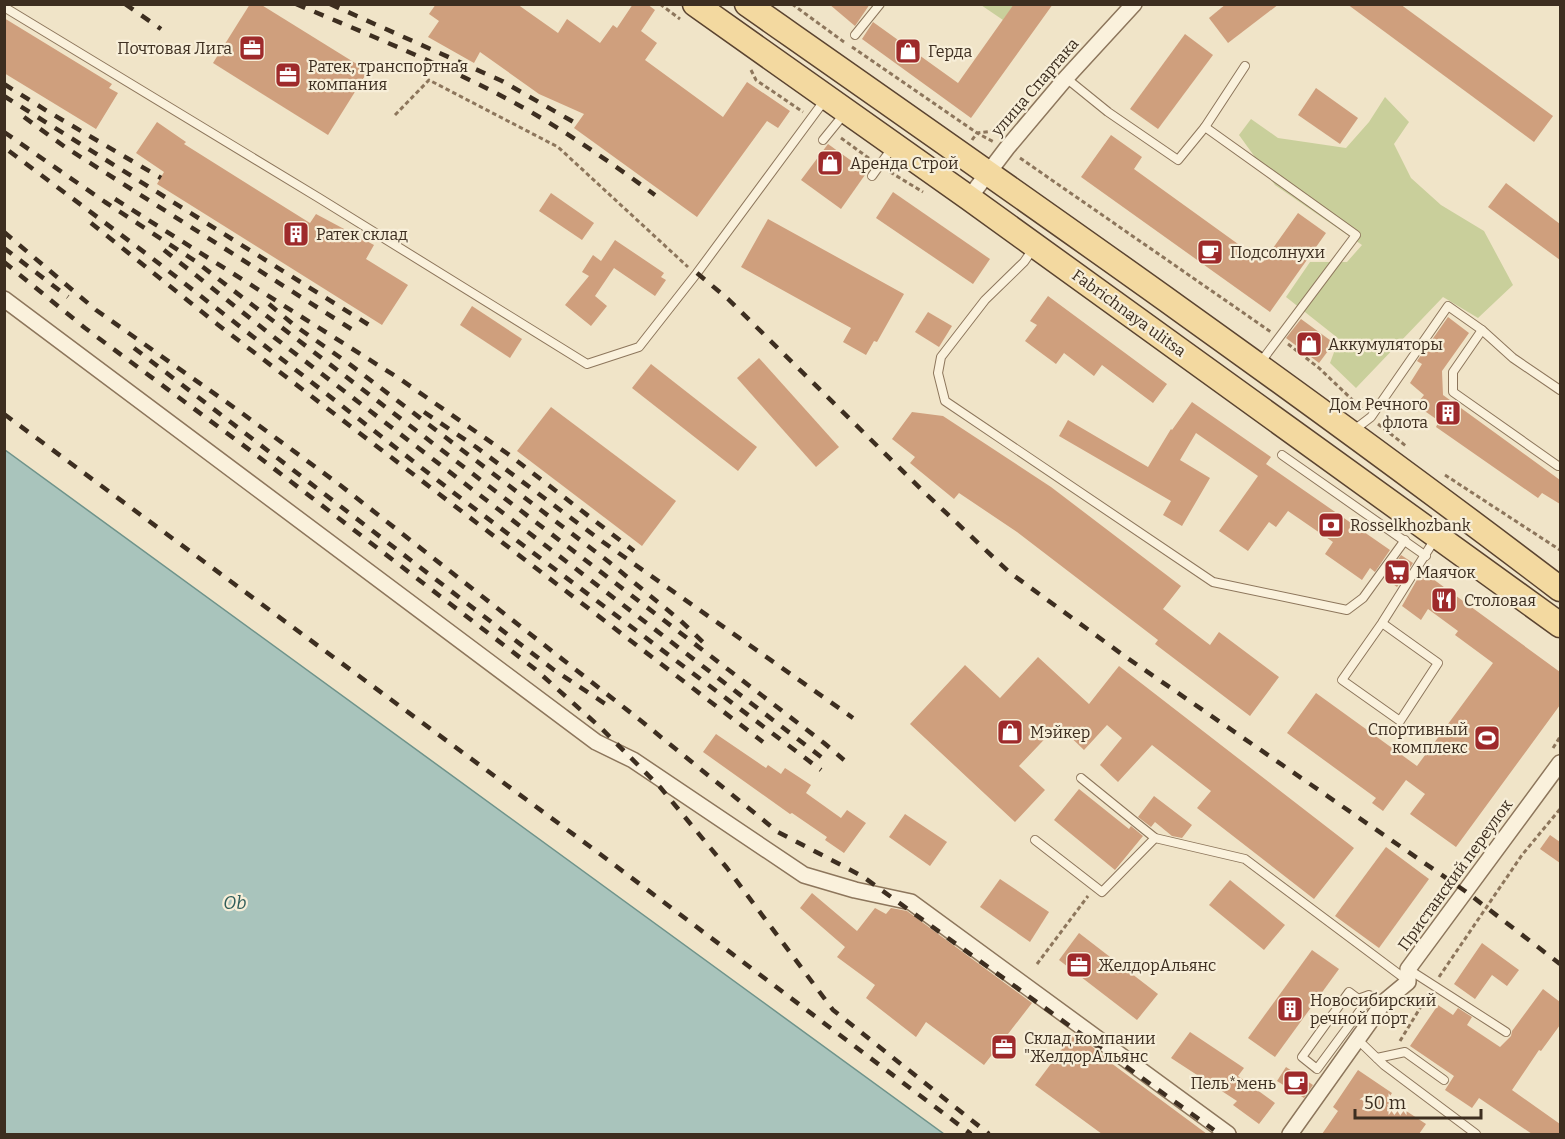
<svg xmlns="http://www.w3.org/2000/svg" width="1565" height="1139" font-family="Bitter,serif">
<rect width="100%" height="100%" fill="#f0e4c8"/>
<g fill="#c9cf9b">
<polygon points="981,5 1014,5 1003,20"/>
<polygon points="1385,97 1409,122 1394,144 1411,178 1441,205 1484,231 1513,285 1478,318 1443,297 1356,388 1330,363 1339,339 1286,297 1310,262 1347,262 1362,245 1275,185 1239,135 1251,119 1278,138 1346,148 1369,122"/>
</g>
<polygon fill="#a9c4bc" stroke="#6f938a" stroke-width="1.5" points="4,450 5,450 944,1134 5,1134"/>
<g fill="#cf9f7d">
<polygon points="250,4 260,4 368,71 328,135 213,63"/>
<polygon points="436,4 517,4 558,33 567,19 600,43 613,25 617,28 633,4 647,4 655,10 641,31 657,43 645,60 723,117 747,82 790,111 778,128 767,121 697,217 574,128 584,114 539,94 480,52 474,63 428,37 439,21 429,14"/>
<polygon points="829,4 870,4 855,26"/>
<polygon points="1014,4 1053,4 971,118 862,39 873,22 958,83"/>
<polygon points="1226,4 1279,4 1228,43 1209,18"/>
<polygon points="1347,4 1400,4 1553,116 1534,142"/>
<polygon points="4,18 112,84 109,88 118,93 96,129 4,73"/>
<polygon points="1185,34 1213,55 1158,129 1130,109"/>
<polygon points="1316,88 1358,118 1340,144 1298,115"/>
<polygon points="157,122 186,142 184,144 310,223 316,214 374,245 366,259 408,285 382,325 157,184 164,172 136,153"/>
<polygon points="1111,135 1142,157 1134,169 1263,262 1298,213 1326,233 1270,312 1081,177"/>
<polygon points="828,144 867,172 841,209 801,180"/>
<polygon points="1506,183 1560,224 1560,260 1488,207"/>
<polygon points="893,192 990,259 973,284 876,218"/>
<polygon points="551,193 594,223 582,240 539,211"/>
<polygon points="768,219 904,294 877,342 874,341 866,355 843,342 851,328 741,267"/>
<polygon points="615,240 664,273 661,277 666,280 655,296 614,268 595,296 607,306 591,326 565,305 589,276 582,272 593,255 601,261"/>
<polygon points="1048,296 1167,384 1153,403 1102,365 1094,376 1064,353 1056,364 1025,341 1037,325 1030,321"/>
<polygon points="472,306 522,339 510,358 460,325"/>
<polygon points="928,312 952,326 939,347 915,332"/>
<polygon points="1448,317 1469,333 1442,371 1443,395 1560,480 1560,504 1542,493 1538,498 1436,427 1439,421 1416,405 1424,395 1410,383 1422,364 1417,361"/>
<polygon points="1301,319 1334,343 1319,363 1286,338"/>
<polygon points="759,358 839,447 816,467 737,378"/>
<polygon points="651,364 757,447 738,471 632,388"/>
<polygon points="1192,402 1271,457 1266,464 1390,550 1375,572 1370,568 1362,580 1325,554 1333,542 1288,511 1276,527 1269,522 1248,551 1219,531 1258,476 1196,433 1180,460 1210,478 1182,526 1163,515 1171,501 1059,436 1068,420 1148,467 1171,429 1172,430"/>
<polygon points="551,407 676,501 642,546 517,451"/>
<polygon points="912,412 943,416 1051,487 1181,586 1163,609 1210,645 1219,632 1279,677 1250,716 1155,644 1158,640 1017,532 959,493 954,499 910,463 915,457 892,439"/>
<polygon points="1401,555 1413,563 1397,587 1385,578"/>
<polygon points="1422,571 1560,672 1560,705 1456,847 1410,814 1425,794 1406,780 1383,811 1372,803 1376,798 1287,733 1316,693 1417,766 1493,663 1455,635 1458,631 1428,609 1421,620 1402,606"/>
<polygon points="1038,657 1089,704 1119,666 1354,848 1314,899 1197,808 1211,791 1152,745 1118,782 1100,765 1122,738 1107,725 1084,750 1058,725 1019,766 1045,790 1015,822 910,724 965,665 1000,698"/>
<polygon points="716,734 766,768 768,765 781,774 785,768 811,785 806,793 841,818 847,810 866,823 844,853 825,840 827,837 792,813 790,814 703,752"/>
<polygon points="1079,789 1129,829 1131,826 1143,836 1115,870 1054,820"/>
<polygon points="1154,796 1192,825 1182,838 1172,836 1155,822 1151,827 1138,817"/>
<polygon points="905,814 947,842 930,866 889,837"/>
<polygon points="1550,835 1560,842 1560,863 1540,849"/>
<polygon points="1386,847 1429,879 1379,948 1335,916"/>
<polygon points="1000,879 1049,912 1030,942 980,907"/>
<polygon points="1230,880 1285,925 1264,950 1209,905"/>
<polygon points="812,893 857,931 875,908 886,914 891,908 907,911 1032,1003 984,1065 926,1022 916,1037 866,998 875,985 837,957 845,947 800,908"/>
<polygon points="1079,933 1158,994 1137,1020 1059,960"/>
<polygon points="1482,943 1519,970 1507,986 1492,975 1475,999 1454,984"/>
<polygon points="1312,950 1339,969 1275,1057 1248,1038"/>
<polygon points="1543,989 1560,1002 1560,1025 1541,1051 1539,1050 1512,1090 1560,1124 1560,1134 1532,1134 1479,1098 1472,1108 1445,1090 1454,1076 1410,1046 1438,1005 1453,1015 1458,1008 1472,1017 1467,1025 1500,1047 1511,1036 1512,1031"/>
<polygon points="1190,1032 1244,1068 1238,1076 1275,1103 1259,1124 1233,1105 1237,1101 1171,1058"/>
<polygon points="1074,1033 1108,1059 1107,1060 1207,1134 1102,1134 1035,1085"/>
<polygon points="1286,1067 1313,1085 1304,1098 1277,1081"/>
<polygon points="1358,1070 1392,1093 1388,1099 1426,1124 1419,1134 1322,1134 1338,1111 1333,1107"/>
</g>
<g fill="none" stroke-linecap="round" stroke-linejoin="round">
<defs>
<g id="lane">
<polyline points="4,7 319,198 587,364 639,347 697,273 824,101"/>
<polyline points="855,35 880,4"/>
<polyline points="1066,78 1108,112 1178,160 1205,127 1356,235 1260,363"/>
<polyline points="1205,127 1245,66"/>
<polyline points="823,140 845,113"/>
<polyline points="872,176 892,148"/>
<polyline points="1033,249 1024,262 985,300 941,357 938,373 945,401 1213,582 1347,610 1363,598 1405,540"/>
<polyline points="1482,330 1453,372 1453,392 1558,466 1560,466"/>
<polyline points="1354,430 1371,417 1448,306 1482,330 1513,358 1560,390"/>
<polyline points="1282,455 1426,556"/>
<polyline points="1382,623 1438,663 1400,721 1342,680 1382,623 1435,539"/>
<polyline points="1081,778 1155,838 1245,859 1408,981"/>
<polyline points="1035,840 1102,892 1155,838"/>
<polyline points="1408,969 1506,1032"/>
<polygon points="1349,992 1365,1004 1317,1069 1302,1057"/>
<polyline points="1358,999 1369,995 1384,1002"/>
<polyline points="1357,1039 1384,1065 1476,1134"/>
<polyline points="1377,1058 1405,1052 1444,1080"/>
</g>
<g id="street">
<polyline points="969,198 1007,148 1066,78 1134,4"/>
<polyline points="4,299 596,742 633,760 804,875 855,890 911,902 1228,1134"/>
<polyline points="1290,1134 1384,1002 1408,982 1408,969 1560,763"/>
</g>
<g id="primary">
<polyline points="695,4 969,198 1560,625"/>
<path d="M747,4C1021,196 1295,387 1560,589"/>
</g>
</defs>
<use href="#lane" stroke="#8d765c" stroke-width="10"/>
<use href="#street" stroke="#8d765c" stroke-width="18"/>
<use href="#primary" stroke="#5b4430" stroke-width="27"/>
<g stroke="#8d765c" stroke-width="3" stroke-dasharray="4.5 3" stroke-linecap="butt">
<polyline points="660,4 680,19"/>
<polyline points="792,4 844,42"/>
<polyline points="852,47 977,133 994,142"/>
<polyline points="751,70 756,80 803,112"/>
<polyline points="395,115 429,80 558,147 688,267"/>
<polyline points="841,138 870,159"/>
<polyline points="972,140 977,133 1001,130"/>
<polyline points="1020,158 1271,332"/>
<polyline points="890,172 923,192"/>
<polyline points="1288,344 1319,368 1362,409"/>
<polyline points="1378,424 1406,446"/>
<polyline points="1445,475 1560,550"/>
<polyline points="1553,748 1560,737"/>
<polyline points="1037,964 1088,896"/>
<polyline points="1439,977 1522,855 1560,809"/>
<polyline points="1400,1041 1428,995"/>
</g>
<use href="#lane" stroke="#faf1dc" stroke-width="8"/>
<use href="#street" stroke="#faf1dc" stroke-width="15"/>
<use href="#primary" stroke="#f3d9a0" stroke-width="24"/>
<g stroke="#3d2e20" stroke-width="4.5" stroke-dasharray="10 10" stroke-linecap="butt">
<polyline points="125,4 161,29"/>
<path d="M296,4C369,35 444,65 513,102C563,129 610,162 655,195"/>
<polyline points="330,4 502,81 577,124"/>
<polyline points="4,84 47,111 161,178"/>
<polyline points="4,96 369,325"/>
<polyline points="24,117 65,147 356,332"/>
<polyline points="4,132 105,202 195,261 824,743 844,760"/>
<polyline points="9,151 148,255 454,493 821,770"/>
<polyline points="115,199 400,379 508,454 634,551"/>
<polyline points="91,223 217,324 763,742"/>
<polyline points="4,232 96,310 239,411 340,485 640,720 778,832 862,876 1214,1130"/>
<polyline points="4,248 68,297"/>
<polyline points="164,250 275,338 829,763"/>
<polyline points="4,262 85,328 251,451 535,669 601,728 660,787 727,868 833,1010 989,1134"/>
<polyline points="697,273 728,299 924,492 1009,572 1123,655 1465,891 1560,964"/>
<polyline points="269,304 294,325 348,363 609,562 681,621 706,645"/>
<polyline points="134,348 554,670 613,709"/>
<polyline points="424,412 476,447 603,542 853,718"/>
<polyline points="4,414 592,848 971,1134"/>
</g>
</g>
<defs>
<symbol id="office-square" viewBox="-11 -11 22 22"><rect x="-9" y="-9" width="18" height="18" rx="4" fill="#9e2a2b" stroke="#f7eed8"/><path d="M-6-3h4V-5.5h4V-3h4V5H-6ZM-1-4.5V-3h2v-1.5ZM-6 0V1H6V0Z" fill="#fff"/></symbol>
<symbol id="shop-square" viewBox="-11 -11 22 22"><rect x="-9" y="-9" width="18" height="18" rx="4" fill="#9e2a2b" stroke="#f7eed8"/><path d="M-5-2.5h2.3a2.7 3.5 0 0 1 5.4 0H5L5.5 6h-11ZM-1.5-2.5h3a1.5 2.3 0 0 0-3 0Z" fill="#fff"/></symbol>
<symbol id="building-square" viewBox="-11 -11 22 22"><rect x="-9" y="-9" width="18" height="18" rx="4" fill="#9e2a2b" stroke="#f7eed8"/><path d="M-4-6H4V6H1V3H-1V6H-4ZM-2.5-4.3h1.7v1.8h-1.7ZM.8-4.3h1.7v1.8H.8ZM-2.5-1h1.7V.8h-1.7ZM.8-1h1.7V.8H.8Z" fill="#fff"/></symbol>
<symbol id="cafe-square" viewBox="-11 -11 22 22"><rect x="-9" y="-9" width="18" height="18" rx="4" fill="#9e2a2b" stroke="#f7eed8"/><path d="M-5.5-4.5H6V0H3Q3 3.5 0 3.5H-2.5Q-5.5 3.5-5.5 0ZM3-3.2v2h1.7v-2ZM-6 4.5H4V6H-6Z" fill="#fff"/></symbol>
<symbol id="bank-square" viewBox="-11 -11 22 22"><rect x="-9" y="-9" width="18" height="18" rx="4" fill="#9e2a2b" stroke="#f7eed8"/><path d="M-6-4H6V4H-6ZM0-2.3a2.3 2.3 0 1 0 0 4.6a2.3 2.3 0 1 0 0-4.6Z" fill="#fff"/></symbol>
<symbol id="supermarket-square" viewBox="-11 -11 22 22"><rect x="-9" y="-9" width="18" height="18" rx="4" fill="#9e2a2b" stroke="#f7eed8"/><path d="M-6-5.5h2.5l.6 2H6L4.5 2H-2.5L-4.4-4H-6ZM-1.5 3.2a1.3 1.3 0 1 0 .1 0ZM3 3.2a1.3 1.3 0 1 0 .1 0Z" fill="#fff"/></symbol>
<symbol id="restaurant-square" viewBox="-11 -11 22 22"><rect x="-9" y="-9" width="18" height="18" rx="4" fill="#9e2a2b" stroke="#f7eed8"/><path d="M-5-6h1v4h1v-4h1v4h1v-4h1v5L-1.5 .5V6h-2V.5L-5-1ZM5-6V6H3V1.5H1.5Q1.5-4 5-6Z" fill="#fff"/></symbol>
<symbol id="stadium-square" viewBox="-11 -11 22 22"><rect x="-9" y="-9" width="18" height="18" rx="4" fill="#9e2a2b" stroke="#f7eed8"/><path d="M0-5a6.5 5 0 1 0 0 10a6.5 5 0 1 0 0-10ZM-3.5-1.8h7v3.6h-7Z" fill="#fff"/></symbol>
</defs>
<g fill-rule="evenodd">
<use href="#office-square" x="237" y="33" width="30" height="30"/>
<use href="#shop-square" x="893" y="36" width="30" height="30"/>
<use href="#office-square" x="273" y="60" width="30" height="30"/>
<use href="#shop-square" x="815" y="148" width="30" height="30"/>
<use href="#building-square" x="281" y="219" width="30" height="30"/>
<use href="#cafe-square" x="1195" y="237" width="30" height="30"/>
<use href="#shop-square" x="1294" y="329" width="30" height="30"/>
<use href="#building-square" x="1433" y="398" width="30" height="30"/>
<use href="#bank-square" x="1316" y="510" width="30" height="30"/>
<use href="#supermarket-square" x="1382" y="557" width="30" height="30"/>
<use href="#restaurant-square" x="1429" y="585" width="30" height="30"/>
<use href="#shop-square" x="995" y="717" width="30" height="30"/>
<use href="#stadium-square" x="1472" y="723" width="30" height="30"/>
<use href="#office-square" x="1064" y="950" width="30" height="30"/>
<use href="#building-square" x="1275" y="994" width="30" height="30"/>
<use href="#office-square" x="989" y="1032" width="30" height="30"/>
<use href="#cafe-square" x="1281" y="1068" width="30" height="30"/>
</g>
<g text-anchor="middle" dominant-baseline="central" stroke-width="4.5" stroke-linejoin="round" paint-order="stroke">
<g font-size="16" fill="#3d2e20" stroke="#f7eed8" text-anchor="start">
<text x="232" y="48" text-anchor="end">Почтовая Лига</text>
<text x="928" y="51">Герда</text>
<text x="308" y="66">Ратек, транспортная<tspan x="308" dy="18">компания</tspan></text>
<text x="850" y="163">Аренда Строй</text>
<text x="316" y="234">Ратек склад</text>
<text x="1230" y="252">Подсолнухи</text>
<text x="1328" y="344">Аккумуляторы</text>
<text x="1428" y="404" text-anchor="end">Дом Речного<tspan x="1428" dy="18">флота</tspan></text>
<text x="1350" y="525">Rosselkhozbank</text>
<text x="1416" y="572">Маячок</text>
<text x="1464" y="600">Столовая</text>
<text x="1468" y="729" text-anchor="end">Спортивный<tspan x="1468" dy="18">комплекс</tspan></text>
<text x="1030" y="732">Мэйкер</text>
<text x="1098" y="965">ЖелдорАльянс</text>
<text x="1310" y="1000">Новосибирский<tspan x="1310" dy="18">речной порт</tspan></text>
<text x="1024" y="1038">Склад компании<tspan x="1024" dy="18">"ЖелдорАльянс</tspan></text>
<text x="1276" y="1083" text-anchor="end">Пель*мень</text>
</g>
<g font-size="16" fill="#3d2e20" stroke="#f7eed8">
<text transform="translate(1035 87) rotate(-49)">улица Спартака</text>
<text transform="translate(1129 313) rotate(36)">Fabrichnaya ulitsa</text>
<text transform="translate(1455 875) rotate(-54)">Пристанский переулок</text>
</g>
<g font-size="18" font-style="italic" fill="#2f5d5a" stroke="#f7eed8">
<text x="235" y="903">Ob</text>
</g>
</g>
<rect width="1565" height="1139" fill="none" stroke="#3d2e20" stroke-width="12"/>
<path d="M1355 1109v9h126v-9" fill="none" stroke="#3d2e20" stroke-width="3"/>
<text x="1364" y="1109" font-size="18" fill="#3d2e20" stroke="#f7eed8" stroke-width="4.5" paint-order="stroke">50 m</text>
</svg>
